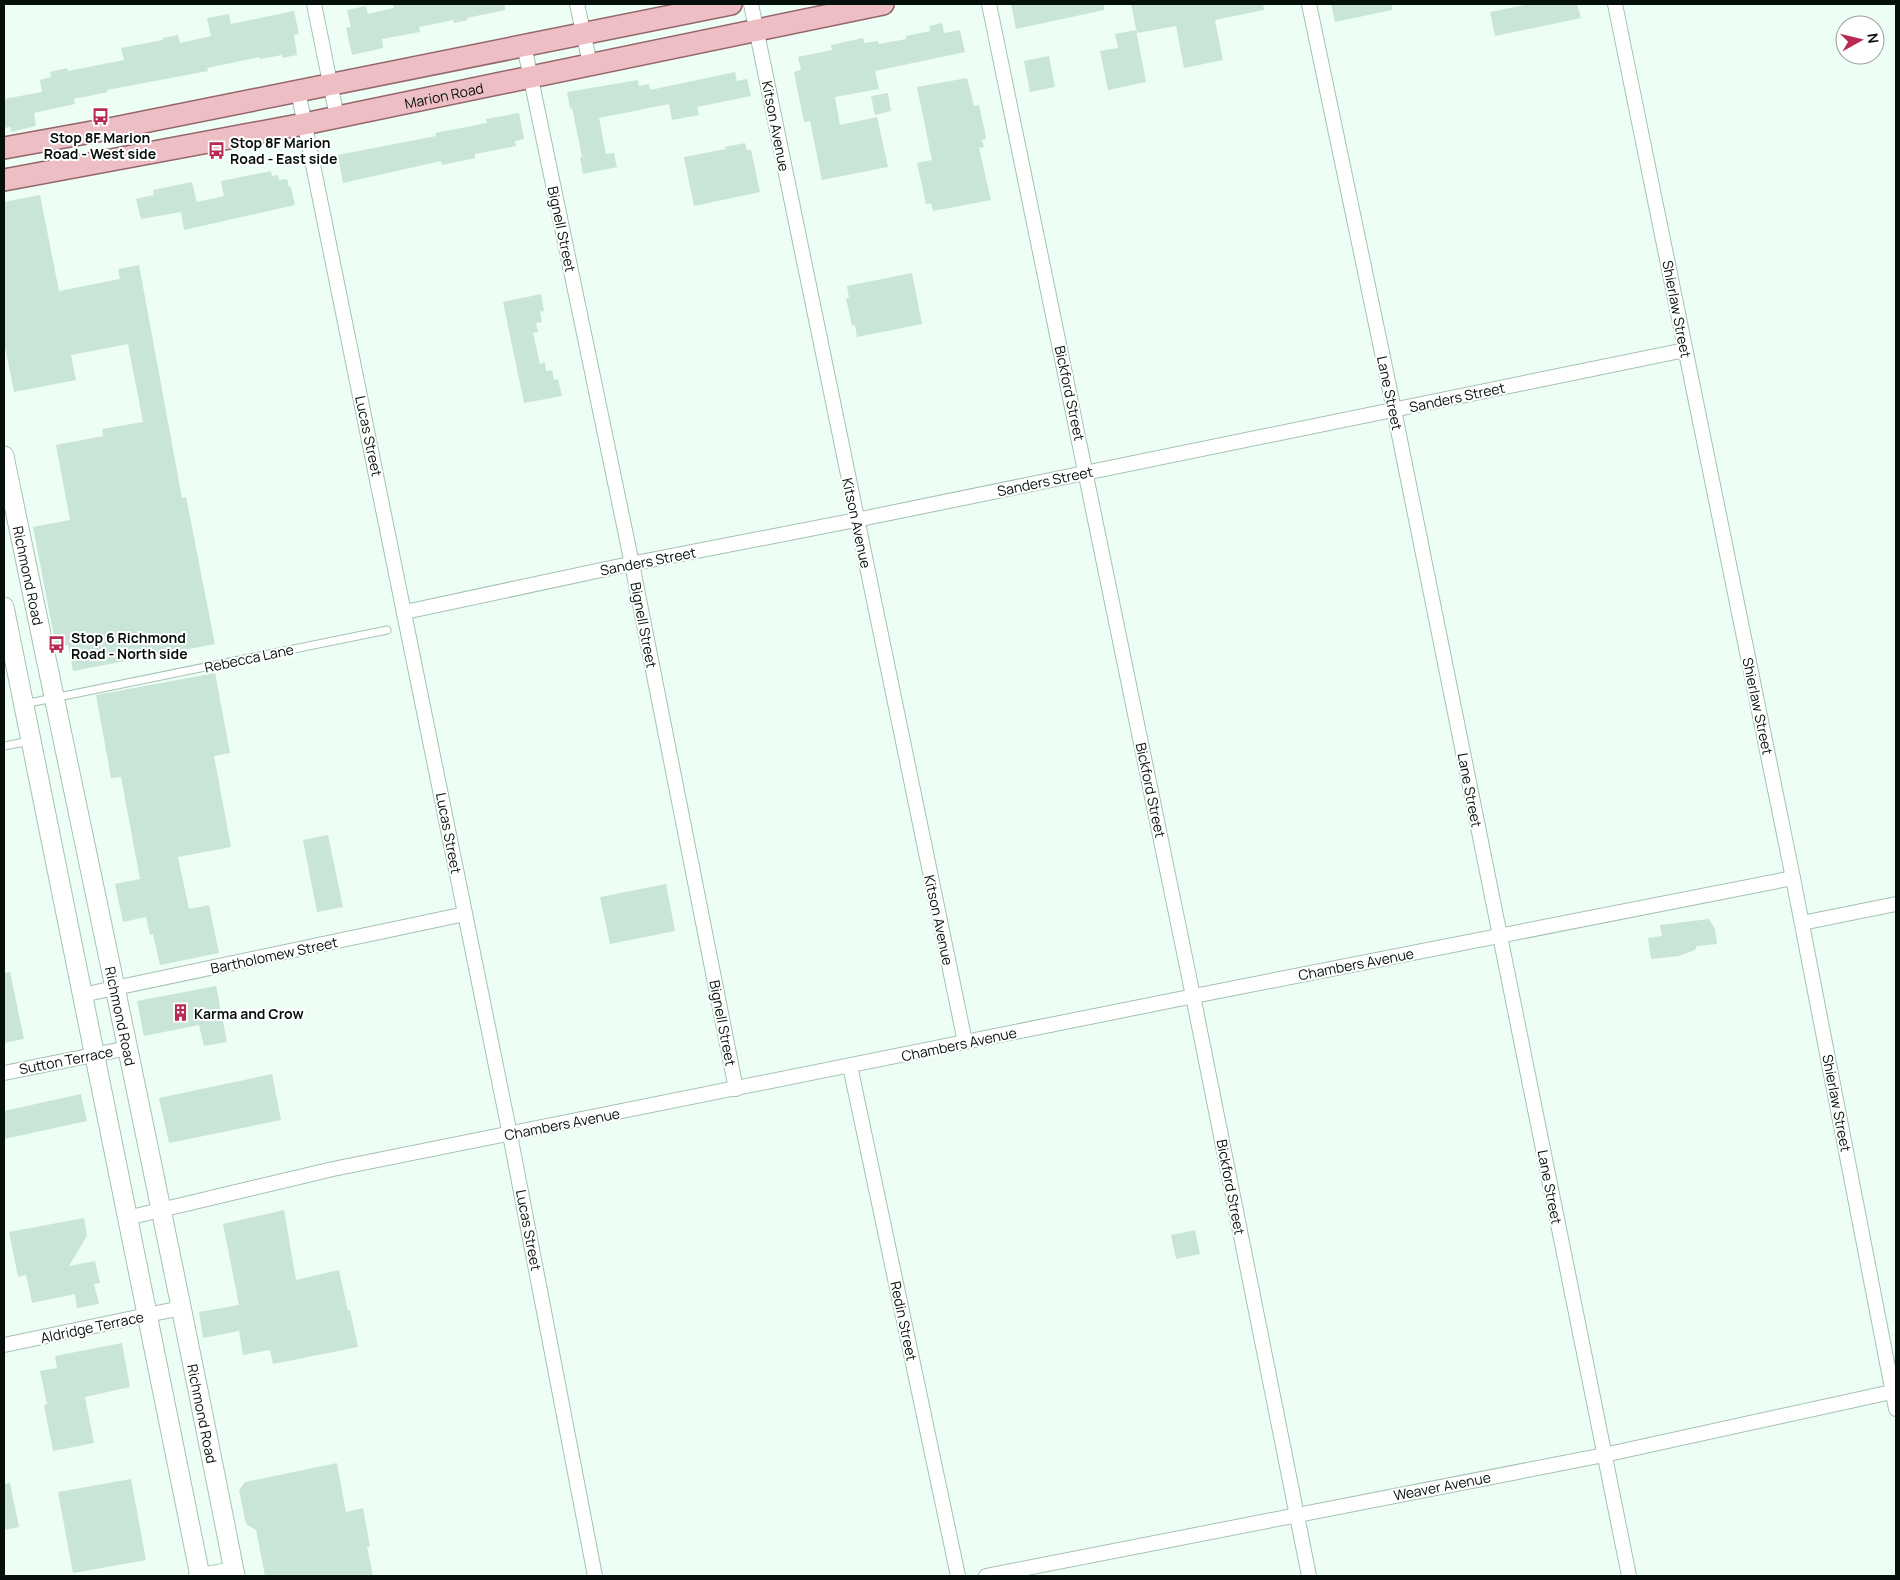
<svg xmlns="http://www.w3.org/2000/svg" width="1900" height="1580" font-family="Manrope,sans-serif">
<rect width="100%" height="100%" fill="#edfef5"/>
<g fill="#c8e5d7">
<polygon points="393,4 505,4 505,10 467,18 468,20 454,23 453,20 419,27 420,32 382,39 383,48 352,55 346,28 351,27 347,10 366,6 368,14 394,8"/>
<polygon points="1011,4 1104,4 1104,10 1016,29"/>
<polygon points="1131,4 1263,4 1264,10 1215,20 1223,60 1184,68 1176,26 1137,33"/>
<polygon points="1331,4 1392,4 1392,10 1335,22"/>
<polygon points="1530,4 1577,4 1581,18 1495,36 1490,12"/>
<polygon points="294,11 299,34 294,35 297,55 282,58 282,55 260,59 259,57 207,68 208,71 107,90 108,92 74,99 75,104 34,113 36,126 11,132 10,127 4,128 4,99 42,92 40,80 51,77 50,72 67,68 68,71 124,60 121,48 163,40 163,38 178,35 180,43 211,36 207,18 229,14 231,24"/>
<polygon points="942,23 944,33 960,30 965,52 875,71 879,89 835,97 840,125 877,117 888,167 822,180 810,121 804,122 794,72 801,70 798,57 832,50 831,45 863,38 864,43 878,41 879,44 906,39 906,36 930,31 929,26"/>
<polygon points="1136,30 1146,82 1108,90 1100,51 1118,48 1115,34"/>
<polygon points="1049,56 1055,87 1030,92 1024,61"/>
<polygon points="735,72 737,81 747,79 751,96 697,107 699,115 672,120 669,104 599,118 606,154 614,153 617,167 583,174 580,157 582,157 572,108 570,109 567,92 638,80 639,86 649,84 650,90"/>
<polygon points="967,78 974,106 979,105 985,132 986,139 982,140 984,147 979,148 991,200 933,211 931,203 926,204 917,163 932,160 917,87"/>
<polygon points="888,93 891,111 875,115 871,96"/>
<polygon points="519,113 524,139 515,141 516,146 475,154 475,158 442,165 441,161 343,183 338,155 436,136 435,133 487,123 486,119"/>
<polygon points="745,143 747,150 751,150 760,192 694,206 684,157 726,149 725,147"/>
<polygon points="271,171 272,176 278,175 279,180 287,179 289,187 291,187 295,205 184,230 181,212 141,219 136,199 154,195 153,190 192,182 197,202 224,196 221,181"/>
<polygon points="40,195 59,291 120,279 118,269 139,265 182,498 186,497 215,644 73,671 68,645 56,647 33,527 70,520 56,445 103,436 102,429 143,422 128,344 71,355 76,380 14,392 4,342 4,202"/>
<polygon points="912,273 922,324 857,337 855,325 852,326 846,298 849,298 847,286"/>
<polygon points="541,294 544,311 540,312 542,322 536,323 538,332 533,333 540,364 545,362 546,371 552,370 554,380 558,379 562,396 524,403 503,302"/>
<polygon points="215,673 230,753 214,756 231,847 178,857 189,909 209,905 219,953 160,965 153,934 150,935 146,917 123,922 115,884 140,879 121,777 111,778 96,695"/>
<polygon points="328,835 343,907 317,912 303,840"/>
<polygon points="666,884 675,931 610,944 600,897"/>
<polygon points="1709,919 1715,929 1717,944 1697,946 1695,950 1679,956 1651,959 1648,938 1662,936 1660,925"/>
<polygon points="10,972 24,1039 4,1043 4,973"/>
<polygon points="216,986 227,1042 204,1046 199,1025 144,1036 137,1001"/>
<polygon points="272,1074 281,1120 169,1143 159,1098"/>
<polygon points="81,1094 87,1121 4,1139 4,1111"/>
<polygon points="284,1210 296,1280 339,1270 348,1311 350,1310 358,1347 273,1364 270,1350 243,1355 239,1331 203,1338 199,1312 239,1305 223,1224"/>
<polygon points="84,1218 87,1236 69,1266 95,1261 100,1283 94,1284 99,1304 77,1308 75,1294 32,1303 26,1275 18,1277 9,1232"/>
<polygon points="1195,1230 1200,1254 1176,1259 1171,1235"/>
<polygon points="122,1343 130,1387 85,1397 94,1443 53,1451 44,1405 47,1404 40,1371 57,1368 55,1356"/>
<polygon points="337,1463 346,1512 363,1508 370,1547 367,1547 373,1576 265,1576 256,1530 246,1524 239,1490 245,1482"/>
<polygon points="131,1479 146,1560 73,1573 58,1492"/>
<polygon points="10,1483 19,1527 4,1530 4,1484"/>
</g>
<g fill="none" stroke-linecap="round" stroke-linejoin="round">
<defs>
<g id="service">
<polyline points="24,704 387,630"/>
<polyline points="4,746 30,741"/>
</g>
<g id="minor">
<polyline points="314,4 337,117"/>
<polyline points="577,4 590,64"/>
<polyline points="751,4 965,1042"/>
<polyline points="989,4 1193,996 1309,1576"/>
<polyline points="1309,4 1394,410 1629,1576"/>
<polyline points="1615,4 1793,878 1896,1409"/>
<polyline points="524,45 632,564 736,1089"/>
<polyline points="298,91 510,1135 595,1576"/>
<polyline points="405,612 620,566 856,520 1685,350"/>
<polyline points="1802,923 1896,904"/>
<polyline points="82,995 465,914"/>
<polyline points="850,1066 958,1576"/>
<polyline points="4,1073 128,1048"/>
<polyline points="127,1218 333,1169 1204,994 1793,878"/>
<polyline points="4,1345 181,1308"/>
<polyline points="196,1576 233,1569"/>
<polyline points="986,1576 1604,1455 1896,1391"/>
</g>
<g id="secondary">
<path id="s1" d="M4,456C81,830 162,1202 235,1576"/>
<polyline points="4,607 200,1576"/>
</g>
<g id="primary">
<polyline points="4,148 114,128 731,4"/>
<path id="s2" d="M4,180L304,124L883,4"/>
</g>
</defs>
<use href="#service" stroke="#a5c2b4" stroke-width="9"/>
<use href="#minor" stroke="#a5c2b4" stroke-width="16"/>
<use href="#secondary" stroke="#a5c2b4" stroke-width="21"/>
<use href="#primary" stroke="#94666b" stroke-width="24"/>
<use href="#service" stroke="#fff" stroke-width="7"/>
<use href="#minor" stroke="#fff" stroke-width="14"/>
<use href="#secondary" stroke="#fff" stroke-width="19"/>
<use href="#primary" stroke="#edbfc5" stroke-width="21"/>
</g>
<defs>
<symbol id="bus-bare" viewBox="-9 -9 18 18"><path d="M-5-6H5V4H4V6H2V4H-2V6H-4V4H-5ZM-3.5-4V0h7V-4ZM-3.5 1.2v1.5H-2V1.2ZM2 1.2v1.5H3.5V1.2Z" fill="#ba2951" stroke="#fff" stroke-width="2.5" paint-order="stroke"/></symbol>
<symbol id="building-bare" viewBox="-9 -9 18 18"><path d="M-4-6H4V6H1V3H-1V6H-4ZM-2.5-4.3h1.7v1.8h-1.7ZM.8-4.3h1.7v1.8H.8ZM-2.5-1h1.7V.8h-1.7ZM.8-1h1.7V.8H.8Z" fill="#ba2951" stroke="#fff" stroke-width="2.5" paint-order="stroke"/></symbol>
</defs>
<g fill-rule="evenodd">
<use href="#bus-bare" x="88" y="104" width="25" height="25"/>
<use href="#bus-bare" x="204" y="138" width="25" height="25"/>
<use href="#bus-bare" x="44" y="632" width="25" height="25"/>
<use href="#building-bare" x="168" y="1000" width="25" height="25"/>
</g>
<g text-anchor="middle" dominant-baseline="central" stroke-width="4" stroke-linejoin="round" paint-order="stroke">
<g font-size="14" fill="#06100b" stroke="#fff">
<text stroke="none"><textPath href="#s2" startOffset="448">Marion Road</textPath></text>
<text transform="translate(776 126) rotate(79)">Kitson Avenue</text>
<text transform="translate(562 229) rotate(78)">Bignell Street</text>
<text transform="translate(1677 309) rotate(79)">Shierlaw Street</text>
<text transform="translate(1070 393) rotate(78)">Bickford Street</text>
<text transform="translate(1390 393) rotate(78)">Lane Street</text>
<text transform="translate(1457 397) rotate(-12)">Sanders Street</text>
<text transform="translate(369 436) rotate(78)">Lucas Street</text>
<text transform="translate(1045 481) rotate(-12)">Sanders Street</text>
<text transform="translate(857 523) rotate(78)">Kitson Avenue</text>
<text transform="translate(648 561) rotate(-11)">Sanders Street</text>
<text stroke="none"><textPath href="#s1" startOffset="122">Richmond Road</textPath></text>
<text transform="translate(644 625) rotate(79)">Bignell Street</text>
<text transform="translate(249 658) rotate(-12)">Rebecca Lane</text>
<text transform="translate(1758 706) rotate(78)">Shierlaw Street</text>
<text transform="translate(1151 790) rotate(78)">Bickford Street</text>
<text transform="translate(1470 790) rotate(79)">Lane Street</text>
<text transform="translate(449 833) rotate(79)">Lucas Street</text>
<text transform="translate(939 920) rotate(78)">Kitson Avenue</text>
<text transform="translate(274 955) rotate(-12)">Bartholomew Street</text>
<text transform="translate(1356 964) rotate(-11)">Chambers Avenue</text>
<text stroke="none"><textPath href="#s1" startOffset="572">Richmond Road</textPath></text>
<text transform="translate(723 1023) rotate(79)">Bignell Street</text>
<text transform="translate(959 1044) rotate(-12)">Chambers Avenue</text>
<text transform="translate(66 1060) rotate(-11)">Sutton Terrace</text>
<text transform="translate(1837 1103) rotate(79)">Shierlaw Street</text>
<text transform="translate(562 1124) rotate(-11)">Chambers Avenue</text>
<text transform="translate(1231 1187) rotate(79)">Bickford Street</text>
<text transform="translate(1550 1187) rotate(79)">Lane Street</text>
<text transform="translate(529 1230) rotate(79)">Lucas Street</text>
<text transform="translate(904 1321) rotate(78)">Redin Street</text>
<text transform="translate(92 1327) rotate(-12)">Aldridge Terrace</text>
<text stroke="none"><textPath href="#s1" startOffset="978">Richmond Road</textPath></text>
<text transform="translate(1442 1486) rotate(-11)">Weaver Avenue</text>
</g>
<g font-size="14" font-weight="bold" fill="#06100b" stroke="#fff" text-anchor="start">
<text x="100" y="137" text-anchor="middle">Stop 8F Marion<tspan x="100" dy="16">Road - West side</tspan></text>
<text x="230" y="142">Stop 8F Marion<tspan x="230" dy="16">Road - East side</tspan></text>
<text x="71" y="637">Stop 6 Richmond<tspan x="71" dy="16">Road - North side</tspan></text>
<text x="194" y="1013">Karma and Crow</text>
</g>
</g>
<rect width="1900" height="1580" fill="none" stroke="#06100b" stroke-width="10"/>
<g transform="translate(1860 40) rotate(82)"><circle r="24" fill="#ffffff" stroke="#9b9f9d"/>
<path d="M0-4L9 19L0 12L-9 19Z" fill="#ba2951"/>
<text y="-8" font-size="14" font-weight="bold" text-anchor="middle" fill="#06100b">N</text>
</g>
</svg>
